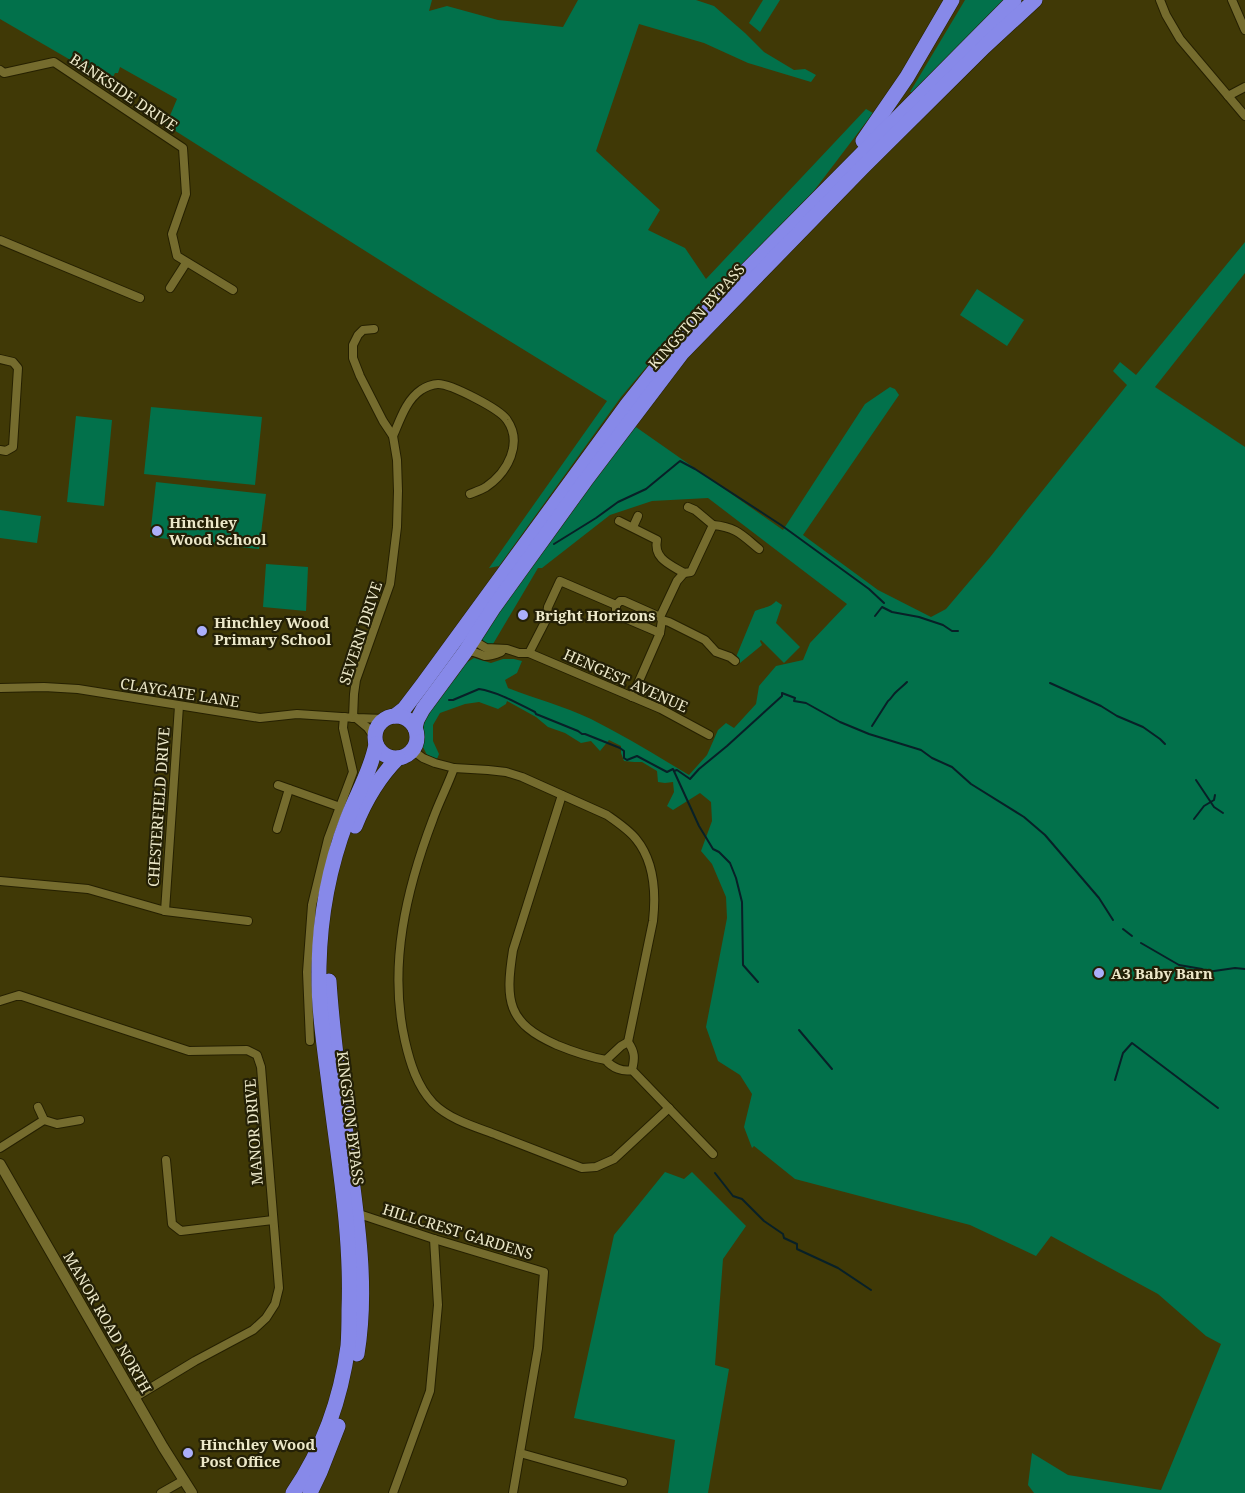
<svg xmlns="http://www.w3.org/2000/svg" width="1245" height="1493" font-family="'Noto Serif',serif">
<rect width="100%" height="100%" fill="#403906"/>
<g fill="#02714b">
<polygon points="0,0 432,0 429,11 447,6 498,20 563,27 578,0 696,0 714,6 745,33 764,52 794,70 805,69 816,75 811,82 748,63 704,43 639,24 596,151 660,210 648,230 685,248 706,279 866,109 873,113 813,192 681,326 621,397 499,566 489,568 607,401 435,295 166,125 177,99 120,67 118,73 115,73 110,83 0,19"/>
<polygon points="763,0 780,0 760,32 749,23"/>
<polygon points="965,0 1005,0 915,92 910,92"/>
<path d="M1245,242V273L1155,387L1245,447V1493H1034L1028,1485L1032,1453L1068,1475L1161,1490L1221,1344L1206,1336L1158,1294L1051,1236L1036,1256L970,1225L795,1179L754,1146L752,1148L744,1127L752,1094L740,1075L718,1061L706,1027L727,918L726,897L712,864L701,851L712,821L711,802L700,793L673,810L667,806L674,792L673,782L665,783L658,782L657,771L642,762H634L624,761L621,753V746L609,740L600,751L591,741L581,743L565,733L548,727L536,717L507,701L506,704L498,709L479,702L465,704L440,713L433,725V741L439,754L437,759L427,755L423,747L421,738L422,731L427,714L446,686L456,678L466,663L474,658L491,663L503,659H514L522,661L517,673L505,680L508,688C536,699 564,706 591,719C625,736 657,756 689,775L707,755L718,730L726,723L734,728L756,704L759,686L776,666L803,660L810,643L847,604L708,498L652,501L610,515L542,568H538L493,644H486L482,640L483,634L633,425L783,530L865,404L890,387L895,389L899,395L803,535L878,590L931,617L946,609L991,556L1027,510L1127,385L1113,371L1120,362L1136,375Z"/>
<polygon points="977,289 1024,320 1007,346 960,315"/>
<polygon points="151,407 262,417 255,485 144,474"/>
<polygon points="76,416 112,420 104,506 67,502"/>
<polygon points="156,482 266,494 259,549 150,537"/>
<polygon points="0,510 41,516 37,543 0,538"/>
<polygon points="266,564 308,567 306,611 263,607"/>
<path d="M776,601L782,605L776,623L800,647L784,663L761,640L760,641L762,645L740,663L736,657L755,611C764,607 770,608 776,601Z"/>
<polygon points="665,1172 684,1179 692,1172 746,1226 723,1259 715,1365 729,1369 708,1493 668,1493 675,1440 574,1418 614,1235"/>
</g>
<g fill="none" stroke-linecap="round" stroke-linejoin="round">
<g stroke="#082027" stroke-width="2">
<polyline points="554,544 596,518 618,502 646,489 680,461 695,469 781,525 869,589 884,603"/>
<polyline points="875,616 882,607 892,612 919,617 943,625 952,631 958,631"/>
<polyline points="1050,683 1101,706 1117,716 1143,727 1160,739 1165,744"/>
<path d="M449,700H453L479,689C498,692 517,703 535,712L536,714L578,731L582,734H585L620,748L624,751V758L627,760L637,756L667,772L673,769L699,826L713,849L719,852L730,863L736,878L742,902L743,965L758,982"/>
<path d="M872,726L888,701C891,699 892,696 895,693C899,689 903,686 907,682"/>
<polyline points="674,771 677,770 690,779 699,769 727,746 782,696 782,693 795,698 794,701 806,703 840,722 869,734 921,750 932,758 952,767 971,784 1024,817 1045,835 1099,898 1113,920"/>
<polyline points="1196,780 1214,807 1223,813"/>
<polyline points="1194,819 1204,806 1214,800 1215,795"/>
<polyline points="1123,929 1132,936"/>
<polyline points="1141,943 1179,965 1202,969 1207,972 1235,968 1245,969"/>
<polyline points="799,1030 832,1069"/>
<polyline points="1115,1080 1123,1053 1132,1043 1218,1108"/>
<polyline points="715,1173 733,1196 742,1199 764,1221 783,1234 784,1238 797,1244 797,1249 838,1268 871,1290"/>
</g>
<defs>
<g id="street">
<polyline points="1160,0 1166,15 1180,39 1245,116"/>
<polyline points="1232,0 1245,30"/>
<polyline points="0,70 4,73 54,62 183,148 186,194 172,234 177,256 233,290"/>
<polyline points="1228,96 1245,87"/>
<polyline points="0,240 140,298"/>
<polyline points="170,288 186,263"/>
<polyline points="0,359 13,362 18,368 13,447 6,451 0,450"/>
<path d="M393,436C400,420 406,400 421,390C425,387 433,384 438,384C451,384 500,409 507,420C523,443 508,472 486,487C481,490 475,492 470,494"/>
<path d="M619,521L657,540C653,559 671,565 684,573L677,581L660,617L662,620L660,633L632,697"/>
<path d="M713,525C736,527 742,535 759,549"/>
<polyline points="633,527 638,516"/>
<polyline points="684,573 691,572 713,525 695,510 688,507"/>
<polyline points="616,605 620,601 624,601 660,617"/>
<polyline points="662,620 669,622 705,640 716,652 730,657 735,661"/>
<polyline points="471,639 486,648 507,649 519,653 529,653 546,620 548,607 560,581 616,605 616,612 620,616 660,633"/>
<path d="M465,652C475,650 477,654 485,656C491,656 496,654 501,652"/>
<polyline points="529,653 661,709 709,735"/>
<polyline points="0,688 44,687 78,689 260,718 297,714 356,718 385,719"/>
<polyline points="353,718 354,694 356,680 390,584 397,527 398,491 397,460 393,436 383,421 360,376 353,358 353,345 358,335 363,330 374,329"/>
<polyline points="356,718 368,728 374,737"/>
<path d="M412,750L423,758L435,763L454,768L488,770L506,772L522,777L607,815C617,822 629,830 636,839C654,861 656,894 653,921L628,1042"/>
<path d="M454,768C448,785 439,802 433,819C406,890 388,966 405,1041C410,1063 417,1086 433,1103C450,1120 476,1127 497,1135C526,1146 554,1157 582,1168L596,1167L614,1159L669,1108"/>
<polyline points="278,785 340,807"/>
<path d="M562,795L513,950C505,1001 507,1023 557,1045C574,1052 589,1057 606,1060"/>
<polyline points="277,829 289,789"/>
<polyline points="0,881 88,889 165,911 248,921"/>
<polyline points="165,911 179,706"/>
<polyline points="0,1001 19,995 189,1051 247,1050 257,1055 261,1067 279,1288 275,1304 266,1318 253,1330 195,1361 134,1398"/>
<polyline points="310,1041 307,972 312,905 328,839 353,772 343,728 344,717"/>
<path d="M632,1070C635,1058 635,1052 628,1042L621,1046L606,1060C612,1068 623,1072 632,1070L713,1154"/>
<polyline points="38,1107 44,1120 57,1124 80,1120"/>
<polyline points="0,1148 44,1120"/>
<polyline points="166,1160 172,1224 181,1231 273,1220"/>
<polyline points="356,1213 434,1239 544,1272 538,1348 513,1493"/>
<polyline points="520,1453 623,1482"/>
<polyline points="161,1493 184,1480"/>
<polyline points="393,1493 430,1391 438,1305 434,1239"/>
</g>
<polyline id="secondary" points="0,1164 163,1447 192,1493"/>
<g id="highway">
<polyline points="863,141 907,77 952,0"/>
<polyline points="395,716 404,709 423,684 627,405 670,351 731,286 1014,0"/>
<circle cx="396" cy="737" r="21"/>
<polyline points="415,728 417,720 423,709 465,652 494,607 585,481 682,353 863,167 984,47 1035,0"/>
<path d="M355,826C365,801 380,776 398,758"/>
<path d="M329,981C333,1045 343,1108 351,1172C359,1232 367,1294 357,1354"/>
<path d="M293,1493C323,1449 341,1398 348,1346C349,1334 349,1321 349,1309C352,1234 338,1158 329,1084C324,1045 318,1006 319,966C320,916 329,867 347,820C356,795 371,771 376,744"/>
<polyline points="310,1493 320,1472 338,1426"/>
</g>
</defs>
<use href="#street" stroke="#252000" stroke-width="10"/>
<use href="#secondary" stroke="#252000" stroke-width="12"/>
<use href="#highway" stroke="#252000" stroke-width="16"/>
<use href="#street" stroke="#756c2e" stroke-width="8"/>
<use href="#secondary" stroke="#756c2e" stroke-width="10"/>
<use href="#highway" stroke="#8789e9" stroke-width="15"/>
</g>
<g fill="#abaffb" stroke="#242006" stroke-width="2">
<circle cx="157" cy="531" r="6"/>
<circle cx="523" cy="615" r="6"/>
<circle cx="202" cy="631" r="6"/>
<circle cx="1099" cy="973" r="6"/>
<circle cx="188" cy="1453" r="6"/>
</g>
<g text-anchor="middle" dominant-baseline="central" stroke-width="4.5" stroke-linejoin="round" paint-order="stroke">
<g font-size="15" fill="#ece8c9" stroke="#242006">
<text transform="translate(124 92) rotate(34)">BANKSIDE DRIVE</text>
<text transform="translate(696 316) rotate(-48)">KINGSTON BYPASS</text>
<text transform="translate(360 633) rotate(-72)">SEVERN DRIVE</text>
<text transform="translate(626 680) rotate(24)">HENGEST AVENUE</text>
<text transform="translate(180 692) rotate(9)">CLAYGATE LANE</text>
<text transform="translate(158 807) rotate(-86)">CHESTERFIELD DRIVE</text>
<text transform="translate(351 1118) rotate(83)">KINGSTON BYPASS</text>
<text transform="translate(253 1132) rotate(-94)">MANOR DRIVE</text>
<text transform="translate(458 1231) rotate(17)">HILLCREST GARDENS</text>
<text transform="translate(108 1322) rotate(60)">MANOR ROAD NORTH</text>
</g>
<g font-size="15" font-weight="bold" fill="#ece8c9" stroke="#242006" text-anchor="start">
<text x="169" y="522">Hinchley<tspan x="169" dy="17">Wood School</tspan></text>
<text x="535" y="615">Bright Horizons</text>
<text x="214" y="622">Hinchley Wood<tspan x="214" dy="17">Primary School</tspan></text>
<text x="1111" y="973">A3 Baby Barn</text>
<text x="200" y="1444">Hinchley Wood<tspan x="200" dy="17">Post Office</tspan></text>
</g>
</g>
</svg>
